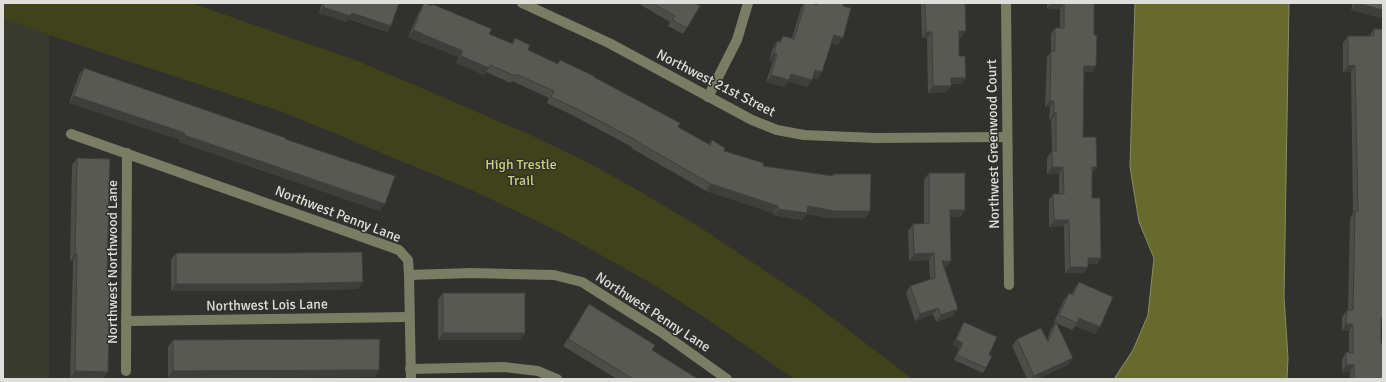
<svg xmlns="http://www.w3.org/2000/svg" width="1386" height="382" font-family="Signika,sans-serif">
<rect width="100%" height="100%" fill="#31312d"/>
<polygon fill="#393a30" points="3,18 49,35 49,379 3,379"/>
<polygon fill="#40421b" points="3,3 191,3 355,60 417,86 535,137 591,164 646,195 695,224 806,298 913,379 794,379 707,319 651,283 556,230 476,192 283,112 49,35 3,18"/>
<polygon fill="#666a2d" stroke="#8a8d61" points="1135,3 1289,3 1284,297 1288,358 1287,379 1114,379 1133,350 1148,315 1154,258 1139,222 1130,167"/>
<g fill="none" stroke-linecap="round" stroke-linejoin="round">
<g stroke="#7a7d64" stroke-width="10">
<polyline points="522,3 609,43 752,120 777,130 804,135 876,138 1006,137"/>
<polyline points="1006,3 1009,285"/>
<polyline points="708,97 737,40 748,3"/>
<polyline points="71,134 399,250 408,260 409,275 471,273 554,275 582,282 661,332 727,379"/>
<polyline points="409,275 411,379"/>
<polyline points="126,321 409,317"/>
<polyline points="410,369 504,367 538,371 557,379"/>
<polyline points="126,371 127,153"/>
</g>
</g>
<g fill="#4d4d48">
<polygon points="322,3 399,3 387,32 348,19 346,22 319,13"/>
<polygon points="424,3 431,6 432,4 489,34 512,43 515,38 528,50 558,64 560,60 594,77 678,127 709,144 712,140 724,151 763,166 831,176 833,174 870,211 865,218 830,218 807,214 802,220 773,215 773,213 706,191 631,148 632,147 572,115 547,103 549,98 512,81 511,83 486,72 484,75 456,63 459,57 408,37 420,10"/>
<polygon points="642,3 695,3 687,28 683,34 668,26 670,22 641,5"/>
<polygon points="804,3 811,3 815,4 815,3 844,3 838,45 831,43 818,79 812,77 812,80 807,87 789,81 784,87 766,82 773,61 769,60 773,48 777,41 779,42 783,36 792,38 801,8"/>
<polygon points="922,3 965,3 962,37 959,38 959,56 966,78 961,84 951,84 951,86 946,92 928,93 927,38 922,38 921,5"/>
<polygon points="1047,3 1094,3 1094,35 1096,66 1092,72 1084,72 1083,137 1092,174 1092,198 1097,264 1088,264 1084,273 1065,273 1064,226 1049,227 1049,200 1053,194 1059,194 1059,174 1047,174 1047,158 1052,151 1051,120 1049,120 1050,107 1045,107 1047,57 1051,52 1051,34 1055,28 1060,28 1060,9 1047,9"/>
<polygon points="1353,3 1383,3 1383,15 1381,18 1351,10"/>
<polygon points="1374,29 1383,324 1381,324 1381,343 1383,379 1350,379 1350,372 1342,372 1342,359 1346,352 1349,352 1349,331 1342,331 1342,317 1347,310 1348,310 1350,218 1353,213 1351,72 1343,72 1343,43 1348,36 1369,36"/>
<polygon points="84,68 285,139 380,211 179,142 180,140 69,103 79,75"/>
<polygon points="77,158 103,379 70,378 73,261 70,261 72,165"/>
<polygon points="929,173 965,210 960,217 950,217 947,267 944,267 953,316 936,322 933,314 915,321 906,293 910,286 930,279 929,260 909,261 908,231 913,224 924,224 924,180"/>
<polygon points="176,253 358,289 270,291 171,291 171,260"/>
<polygon points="1079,282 1095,334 1075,326 1072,330 1056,323 1068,365 1037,379 1027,379 1012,346 1017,339 1047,340 1051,329 1056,322 1054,322 1064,300 1069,293 1072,294 1074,289"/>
<polygon points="443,293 525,333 520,340 438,340 438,300"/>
<polygon points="589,304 652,350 698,379 617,379 563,346"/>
<polygon points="964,322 989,355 986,368 983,373 954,360 959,348 953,345 961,327"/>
<polygon points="173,340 379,370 375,377 168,378 168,347"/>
</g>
<g fill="#3e3e3b">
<polygon points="1051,3 1064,3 1060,9 1047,9"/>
<polygon points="1356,3 1383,10 1383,15 1381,18 1351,10"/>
<polygon points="323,7 352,13 391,26 387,32 348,19 346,22 319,13"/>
<polygon points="413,30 463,51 459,57 408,37"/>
<polygon points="959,31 966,31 962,37 954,38"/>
<polygon points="926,32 932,32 927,38 922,38"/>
<polygon points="834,35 843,38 838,45 829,42"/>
<polygon points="774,53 777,54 773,61 769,60"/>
<polygon points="461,56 489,68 484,75 456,63"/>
<polygon points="1355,65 1351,72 1343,72 1348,66"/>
<polygon points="1084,66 1096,66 1092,72 1079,72"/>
<polygon points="815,70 822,72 818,79 810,77"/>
<polygon points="791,74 812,80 807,87 789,81 784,87 766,82 771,75"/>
<polygon points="951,78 966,78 961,84 946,84"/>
<polygon points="933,86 951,86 946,92 928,93"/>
<polygon points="74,96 185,133 180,140 69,103"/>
<polygon points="1050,101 1054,101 1050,107 1045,107"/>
<polygon points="1054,113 1056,113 1051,120 1049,120"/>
<polygon points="184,135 385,204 380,211 179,142"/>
<polygon points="1052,167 1063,167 1059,174 1047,174"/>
<polygon points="1092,167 1097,167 1092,174"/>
<polygon points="711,184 778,206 773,213 706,191"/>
<polygon points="808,206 870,211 865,218 830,218 807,214 802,220 773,215 778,209"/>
<polygon points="950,210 965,210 960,217 945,217"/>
<polygon points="1054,220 1069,220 1064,226 1049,227"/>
<polygon points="934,253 929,260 909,261 914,254"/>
<polygon points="75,254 77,254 73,261 70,261"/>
<polygon points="1088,258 1101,258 1097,264 1084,264"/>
<polygon points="942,261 951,261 947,267 937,268"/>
<polygon points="1070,267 1088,267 1084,273 1065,273"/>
<polygon points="363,282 358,289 270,291 171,291 176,284"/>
<polygon points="938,308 933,314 915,321 920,314"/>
<polygon points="958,309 953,316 936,322 941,315"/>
<polygon points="1079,318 1100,327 1095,334 1075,326"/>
<polygon points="1381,318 1383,318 1383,324 1377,324"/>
<polygon points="1346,324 1353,324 1349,331 1342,331"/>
<polygon points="443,333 525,333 520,340 438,340"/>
<polygon points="956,340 963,343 959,348 953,345"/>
<polygon points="1073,358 1068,365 1037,379 1031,379 1034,376"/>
<polygon points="1346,365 1354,365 1350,372 1342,372"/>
<polygon points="379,370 375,377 168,378 173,371"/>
<polygon points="75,371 108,372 103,379 70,378"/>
</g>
<g fill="#595954" stroke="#3e3e3b">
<polygon points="324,3 399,3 391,26 352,13 350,16 323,7"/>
<polygon points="424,3 432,6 432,4 492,29 489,34 513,44 515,38 530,45 528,50 558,64 560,60 594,76 594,77 680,123 678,127 710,145 712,140 725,148 724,151 764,163 763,166 833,176 833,174 871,174 870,211 835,211 808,206 807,213 778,209 778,206 711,184 636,141 636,140 577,109 551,97 554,91 516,74 515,76 490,65 489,68 461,56 463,51 413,30"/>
<polygon points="652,3 695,3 700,6 687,28 672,20 675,16"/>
<polygon points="805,3 811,3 817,5 817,3 844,3 843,6 851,8 843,38 834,35 822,72 815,70 812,80 791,74 789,80 771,75 777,54 774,53 777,41 781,42 783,36 794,39"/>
<polygon points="925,3 965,3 966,31 959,31 959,56 965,56 966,78 951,78 951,86 933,86 932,32 926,32"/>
<polygon points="1064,3 1094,3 1094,35 1097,35 1096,66 1084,66 1083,137 1096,137 1097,167 1092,167 1092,198 1100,198 1101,258 1088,258 1088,267 1070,267 1069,220 1054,220 1053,194 1064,194 1063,167 1052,167 1052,151 1056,151 1056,113 1054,113 1054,101 1050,101 1051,51 1055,51 1055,28 1064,28"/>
<polygon points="1357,3 1383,3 1383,10"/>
<polygon points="1374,29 1383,29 1383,318 1381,318 1381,343 1383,343 1383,379 1354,379 1354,365 1346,365 1346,352 1353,353 1353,324 1346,324 1347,310 1353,310 1355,211 1358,211 1355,65 1348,66 1348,36 1374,36"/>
<polygon points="84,68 286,138 285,139 395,176 385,204 184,135 185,133 74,96"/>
<polygon points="77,158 110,159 107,275 110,276 108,372 75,371 77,254 75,254"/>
<polygon points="929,173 965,173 965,210 950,210 951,261 942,261 958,309 941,315 938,308 920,314 910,286 935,278 934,253 914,254 913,224 929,223"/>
<polygon points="362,252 363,282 274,284 176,284 176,253 285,253"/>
<polygon points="1079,282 1113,297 1100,327 1079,318 1077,323 1059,315 1069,293 1073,295"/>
<rect x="443" y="293" width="82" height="40"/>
<polygon points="589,304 655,345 652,350 698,379 633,379 568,339"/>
<polygon points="964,322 997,337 989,355 992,356 986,368 957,355 963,343 956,340"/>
<polygon points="1056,322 1073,358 1034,376 1017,339 1041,328 1048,342"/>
<polygon points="380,339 379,370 173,371 173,340"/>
</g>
<g text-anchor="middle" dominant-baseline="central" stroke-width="3" stroke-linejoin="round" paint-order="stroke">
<g font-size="14" fill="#dededb" stroke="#31312d">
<text transform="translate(716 83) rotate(27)">Northwest 21st Street</text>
<text transform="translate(993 144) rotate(-91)">Northwest Greenwood Court</text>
<text transform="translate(338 214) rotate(21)">Northwest Penny Lane</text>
<text transform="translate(112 262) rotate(-90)">Northwest Northwood Lane</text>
<text transform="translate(267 305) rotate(-1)">Northwest Lois Lane</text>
<text transform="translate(653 312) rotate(33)">Northwest Penny Lane</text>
</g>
<g font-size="14" fill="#ccd279" stroke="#31312d">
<text x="521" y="164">High Trestle<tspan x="521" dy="16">Trail</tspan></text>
</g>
</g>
<rect width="1386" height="382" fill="none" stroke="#dededb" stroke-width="8"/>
</svg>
